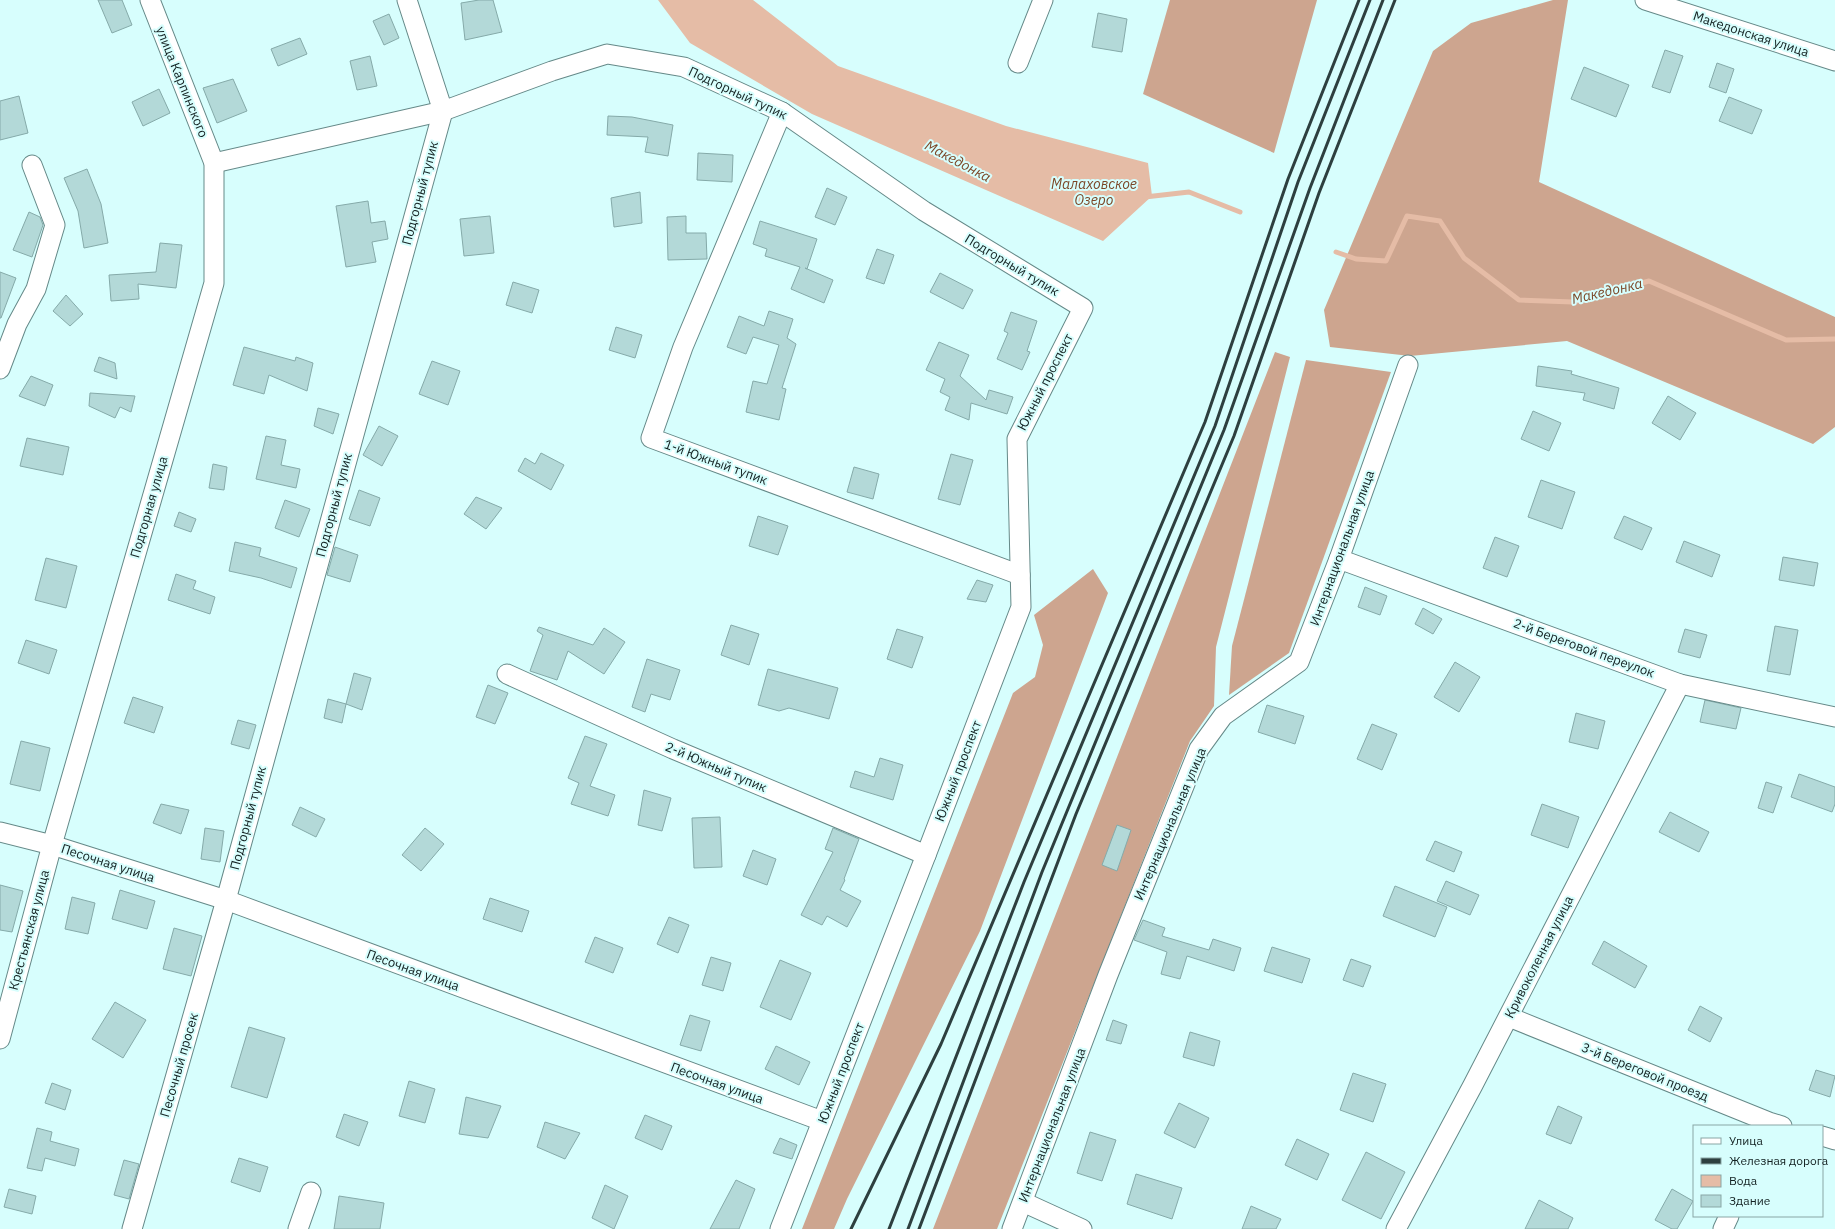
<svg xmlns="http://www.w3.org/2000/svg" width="1835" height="1229" font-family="'IBM Plex Sans',sans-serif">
<rect width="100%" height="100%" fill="#d7fefd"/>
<g fill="#cda58f">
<polygon points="1170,0 1317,0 1274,153 1143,94"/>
<polygon points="1553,0 1568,0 1539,182 1835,317 1835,427 1813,444 1567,341 1410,356 1330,347 1324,310 1433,51 1471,23"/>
<polygon points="1275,352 1290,357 1216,647 1214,706 1190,741 997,1229 933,1229"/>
<polygon points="1306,360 1391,372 1289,653 1229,695 1232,646"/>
<polygon points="1093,569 1108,593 980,931 847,1199 834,1229 802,1229 1013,693 1035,677 1043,645 1034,615"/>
</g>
<polygon fill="#e5bca6" points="658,0 753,0 838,66 1006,126 1148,163 1152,196 1103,241 812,114 690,43"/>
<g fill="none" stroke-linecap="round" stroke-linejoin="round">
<g stroke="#e5bca6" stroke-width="5">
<polyline points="1145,197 1189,192 1240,212"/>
<polyline points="1336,252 1356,259 1386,261 1407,216 1440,221 1464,258 1519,300 1573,302 1649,281 1786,340 1835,339"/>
</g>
</g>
<g fill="#b3d9d8" stroke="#85aaa9">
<polygon points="98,0 122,0 132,25 112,33"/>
<polygon points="479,0 493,0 502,32 465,40 461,3"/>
<polygon points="1098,13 1127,19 1122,52 1092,47"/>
<polygon points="389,14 399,38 384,45 373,21"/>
<polygon points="300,38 307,54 278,66 271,49"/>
<polygon points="1665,50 1683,56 1670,93 1652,87"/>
<polygon points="370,56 377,86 357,90 350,61"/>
<polygon points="1717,63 1734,69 1726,93 1709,87"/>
<polygon points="1584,67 1629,85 1616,117 1571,99"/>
<polygon points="233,79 247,111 217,123 203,88"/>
<polygon points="159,89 170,113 143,126 132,102"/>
<polygon points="19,96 28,133 0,140 0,101"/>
<polygon points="1729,97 1762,110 1752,134 1719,121"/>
<polygon points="608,116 632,117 673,125 668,156 645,152 648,137 607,135"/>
<polygon points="698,153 733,155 732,182 697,180"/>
<polygon points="87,169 101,204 108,243 84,248 78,211 64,178"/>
<polygon points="827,188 847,197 835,225 815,217"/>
<polygon points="640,192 642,223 614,227 611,198"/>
<polygon points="368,201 371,223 385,221 388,239 372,242 376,262 346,267 336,206"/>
<polygon points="29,212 40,217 43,225 32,257 13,250"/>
<polygon points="490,216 494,253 464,256 460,219"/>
<polygon points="686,216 686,233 706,233 707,259 668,260 667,217"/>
<polygon points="760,221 817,239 807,269 805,268 833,280 824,303 791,289 800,267 765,256 767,249 753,244"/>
<polygon points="160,243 182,245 176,288 138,284 139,299 111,301 109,275 156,272"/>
<polygon points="877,249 894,255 884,284 866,278"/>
<polygon points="0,272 16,278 1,318 0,318"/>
<polygon points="940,273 973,290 963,309 930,292"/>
<polygon points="513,282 539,290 532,313 506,305"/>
<polygon points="66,295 83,314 70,326 53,311"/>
<polygon points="769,311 793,319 787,338 796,344 782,388 786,389 779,420 746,412 753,381 767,384 779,345 753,337 746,354 727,347 739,316 764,326"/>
<polygon points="1011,312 1037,321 1027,351 1030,352 1022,370 997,359 1008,333 1004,331"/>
<polygon points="616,327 642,335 635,358 609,350"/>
<polygon points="939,342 969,355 960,376 986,400 989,390 1013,397 1007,414 971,403 969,420 945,410 950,397 940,392 945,379 926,370"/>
<polygon points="244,347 295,361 296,357 313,363 307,391 269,375 264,394 233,385"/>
<polygon points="99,357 115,363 117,379 94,371"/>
<polygon points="432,361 460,371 448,405 419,394"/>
<polygon points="1538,366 1572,371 1571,374 1619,388 1614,409 1583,400 1585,393 1536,386"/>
<polygon points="31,376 53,385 45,406 19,396"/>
<polygon points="90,393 135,396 131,412 120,407 115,418 89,406"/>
<polygon points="1668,396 1696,413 1680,440 1652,423"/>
<polygon points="318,408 339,414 333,434 314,426"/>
<polygon points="1533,411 1561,423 1549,451 1521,439"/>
<polygon points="379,426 398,436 382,466 363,455"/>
<polygon points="266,436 286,440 281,465 300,469 296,488 256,479"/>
<polygon points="27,438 69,447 63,475 20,466"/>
<polygon points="541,453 564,465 551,490 518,471 525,458 535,464"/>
<polygon points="951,454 973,460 960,505 938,499"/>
<polygon points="213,464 227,467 224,490 209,488"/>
<polygon points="854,467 879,474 873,499 847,492"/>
<polygon points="1541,480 1575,492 1562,529 1528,517"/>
<polygon points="359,490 380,498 370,526 349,519"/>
<polygon points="476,497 502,508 486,529 464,514"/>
<polygon points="285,500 310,509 299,537 275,528"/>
<polygon points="179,512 196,519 191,532 174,526"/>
<polygon points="758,516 788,526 778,555 749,546"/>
<polygon points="1624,516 1652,528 1642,550 1614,538"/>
<polygon points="1495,537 1519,546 1507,577 1483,568"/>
<polygon points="1684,541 1720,555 1712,577 1676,562"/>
<polygon points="235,542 261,548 259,556 297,568 291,588 261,578 229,571"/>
<polygon points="335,547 358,555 350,582 327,575"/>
<polygon points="1783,557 1818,563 1814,586 1779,580"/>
<polygon points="46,558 77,566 66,608 35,600"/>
<polygon points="176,574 196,581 193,589 215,597 210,614 168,600"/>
<polygon points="977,580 993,585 986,602 967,599"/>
<polygon points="1365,587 1387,596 1380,615 1358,607"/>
<polygon points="1423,608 1442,619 1433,634 1415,624"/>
<polygon points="731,625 759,634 749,665 721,655"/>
<polygon points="1775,626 1798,630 1790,675 1767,671"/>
<polygon points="539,627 593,645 604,628 625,642 604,674 568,651 557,680 530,671 543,635 537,631"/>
<polygon points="897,629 923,637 912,668 887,659"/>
<polygon points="1685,629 1707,635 1700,658 1678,652"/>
<polygon points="26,640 57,650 49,674 18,663"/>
<polygon points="647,659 680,670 670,700 651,694 645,712 632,707"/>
<polygon points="1455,662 1480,677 1459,712 1434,697"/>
<polygon points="768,669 838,688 829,719 789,708 779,711 758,705"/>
<polygon points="354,673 371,678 362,710 346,704"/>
<polygon points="488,685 508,693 495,724 476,717"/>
<polygon points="133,697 163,707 154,733 124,723"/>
<polygon points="328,699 346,704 342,723 324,718"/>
<polygon points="1705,700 1741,708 1736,729 1700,722"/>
<polygon points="1267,705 1304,716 1295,744 1258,732"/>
<polygon points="1576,713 1605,721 1598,749 1569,742"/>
<polygon points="238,720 256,725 249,749 231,744"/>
<polygon points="1372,724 1397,734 1382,770 1357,759"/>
<polygon points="585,736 607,744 590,786 615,795 608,816 571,804 579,783 568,778"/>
<polygon points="21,741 50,748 40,791 10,784"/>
<polygon points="880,758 903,765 893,800 850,787 855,771 874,777"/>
<polygon points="1799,774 1835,787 1835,804 1832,812 1791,797"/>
<polygon points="1766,782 1782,787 1773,813 1758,808"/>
<polygon points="644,790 671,798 662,831 638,825"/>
<polygon points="161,804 189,810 181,834 153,823"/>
<polygon points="1542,804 1579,817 1568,848 1531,835"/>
<polygon points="300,807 325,819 316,837 292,825"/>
<polygon points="1670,812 1709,832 1699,852 1659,832"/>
<polygon points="720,817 722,867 694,868 692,818"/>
<polygon points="1117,825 1131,830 1117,871 1102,865"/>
<polygon points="205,828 224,831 220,862 201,859"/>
<polygon points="425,828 444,844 421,871 402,855"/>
<polygon points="833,828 859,839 844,879 845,880 840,890 861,901 847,927 827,916 822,925 801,915 833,852 825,849"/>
<polygon points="1435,841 1462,852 1454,872 1426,860"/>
<polygon points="753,850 776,859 767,885 743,876"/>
<polygon points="1446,881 1479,895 1470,915 1437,901"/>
<polygon points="0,885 23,891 12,932 0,930"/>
<polygon points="1395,886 1447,907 1435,937 1383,916"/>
<polygon points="120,890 155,901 147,929 112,919"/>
<polygon points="72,897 95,903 88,934 65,929"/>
<polygon points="490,898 529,911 522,932 483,919"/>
<polygon points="669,917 689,925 678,953 657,944"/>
<polygon points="1143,920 1165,928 1162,936 1209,950 1213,939 1241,948 1234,971 1187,956 1180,979 1161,974 1167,952 1134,940"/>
<polygon points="174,928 202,936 191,976 163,969"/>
<polygon points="595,937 623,948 613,973 585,962"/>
<polygon points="1604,941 1647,966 1635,988 1592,964"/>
<polygon points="1272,947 1310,959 1302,983 1264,971"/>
<polygon points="711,957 731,963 723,991 702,985"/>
<polygon points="1351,959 1371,966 1363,987 1343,980"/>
<polygon points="780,960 811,973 791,1020 760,1007"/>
<polygon points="115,1002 146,1020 123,1058 92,1039"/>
<polygon points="1700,1006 1722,1018 1710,1042 1688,1030"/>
<polygon points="690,1015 710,1021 701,1051 680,1045"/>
<polygon points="1113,1020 1127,1025 1121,1044 1106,1040"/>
<polygon points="249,1027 285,1038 267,1098 231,1087"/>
<polygon points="1190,1032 1220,1041 1214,1066 1183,1057"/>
<polygon points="776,1046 810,1062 799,1085 765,1069"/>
<polygon points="1816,1070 1835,1076 1830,1097 1809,1090"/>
<polygon points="1353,1073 1386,1084 1373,1122 1340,1110"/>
<polygon points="409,1081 435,1089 425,1123 399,1116"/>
<polygon points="52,1083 71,1090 65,1110 45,1103"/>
<polygon points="466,1097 501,1106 488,1138 459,1134"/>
<polygon points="1179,1103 1209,1118 1195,1148 1164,1133"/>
<polygon points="1558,1106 1582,1117 1571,1144 1546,1134"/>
<polygon points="344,1114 368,1122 359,1146 336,1137"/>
<polygon points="645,1115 672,1126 662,1150 635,1138"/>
<polygon points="545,1122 580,1133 565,1159 537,1147"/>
<polygon points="37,1128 52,1132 50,1141 79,1149 75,1166 45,1158 42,1171 27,1168"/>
<polygon points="1090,1132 1116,1140 1102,1181 1077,1173"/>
<polygon points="780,1138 797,1145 792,1159 773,1153"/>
<polygon points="1297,1139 1329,1154 1317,1180 1285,1165"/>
<polygon points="1366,1152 1405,1172 1381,1219 1342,1200"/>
<polygon points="239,1158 268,1167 260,1192 231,1182"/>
<polygon points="124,1160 139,1164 129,1199 114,1195"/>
<polygon points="1136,1174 1182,1188 1172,1219 1127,1204"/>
<polygon points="736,1180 755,1189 739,1229 710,1229"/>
<polygon points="605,1185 628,1196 614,1229 592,1218"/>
<polygon points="9,1189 36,1196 32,1214 4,1207"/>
<polygon points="1672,1189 1693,1201 1677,1229 1672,1229 1655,1220"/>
<polygon points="339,1196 384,1203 380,1229 334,1229"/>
<polygon points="1539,1200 1573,1218 1568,1229 1525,1229"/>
<polygon points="1251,1206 1281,1219 1276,1229 1242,1229"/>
</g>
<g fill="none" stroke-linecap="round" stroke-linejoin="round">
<defs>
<g id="street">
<polyline points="1645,0 1835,61"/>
<polyline points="1018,63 1043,0"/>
<polyline points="782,112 683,347 651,438 1020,575"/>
<polyline points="214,163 443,111 552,71 607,54 684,67 782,112 924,211 1083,308 1017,439 1021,607 926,855 780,1229"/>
<polyline points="0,369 17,324 36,289 55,225 32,165"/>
<polyline points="1339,559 1680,684 1835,717"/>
<polyline points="507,674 673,749 926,855"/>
<polyline points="0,832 52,845 226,900 822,1121"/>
<polyline points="1509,1017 1769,1122 1782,1126"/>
<polyline points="0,1039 52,845 214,283 214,163 150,0"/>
<polyline points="1822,1136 1835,1140"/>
<polyline points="1023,1202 1082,1229"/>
<polyline points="132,1229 226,900 443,111 407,0"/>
<polyline points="298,1229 311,1192"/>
<polyline points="1012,1229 1108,975 1199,749 1223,716 1299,662 1339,559 1408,365"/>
<polyline points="1396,1229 1473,1085 1680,684"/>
<polyline points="1723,1229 1729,1216"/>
</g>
</defs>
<use href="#street" stroke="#658988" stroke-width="21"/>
<use href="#street" stroke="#fff" stroke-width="19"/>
<g stroke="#2d3f3f" stroke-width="3">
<polyline points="851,1229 941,1044 1205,422 1288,179 1359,0"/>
<polyline points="889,1229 1024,882 1215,426 1298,182 1370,0"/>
<polyline points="908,1229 1042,872 1224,430 1310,188 1383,0"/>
<polyline points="919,1229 1076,814 1234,436 1319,193 1395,0"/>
</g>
</g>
<g text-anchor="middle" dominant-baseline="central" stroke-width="4" stroke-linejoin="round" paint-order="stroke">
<g font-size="13" fill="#132121" stroke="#d7fefd">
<text transform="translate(1751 34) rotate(18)">Македонская улица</text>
<text transform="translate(182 82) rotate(68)">улица Карпинского</text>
<text transform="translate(738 93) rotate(25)">Подгорный тупик</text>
<text transform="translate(420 193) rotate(-75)">Подгорный тупик</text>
<text transform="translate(1012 265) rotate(31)">Подгорный тупик</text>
<text transform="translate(1045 382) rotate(-63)">Южный проспект</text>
<text transform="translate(716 462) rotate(20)">1-й Южный тупик</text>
<text transform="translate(334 505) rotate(-75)">Подгорный тупик</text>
<text transform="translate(149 507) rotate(-74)">Подгорная улица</text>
<text transform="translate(1342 548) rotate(-70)">Интернациональная улица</text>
<text transform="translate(1584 648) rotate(20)">2-й Береговой переулок</text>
<text transform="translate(716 767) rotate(23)">2-й Южный тупик</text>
<text transform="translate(958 771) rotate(-69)">Южный проспект</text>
<text transform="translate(248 818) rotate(-75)">Подгорный тупик</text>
<text transform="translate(1170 824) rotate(-67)">Интернациональная улица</text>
<text transform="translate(108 863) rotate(18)">Песочная улица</text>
<text transform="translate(29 930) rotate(-75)">Крестьянская улица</text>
<text transform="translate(1539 957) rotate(-63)">Кривоколенная улица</text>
<text transform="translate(413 970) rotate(20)">Песочная улица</text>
<text transform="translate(179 1065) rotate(-74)">Песочный просек</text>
<text transform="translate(1645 1072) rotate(22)">3-й Береговой проезд</text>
<text transform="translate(841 1073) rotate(-69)">Южный проспект</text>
<text transform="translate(717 1083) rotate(20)">Песочная улица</text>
<text transform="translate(1052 1125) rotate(-69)">Интернациональная улица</text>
</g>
<g font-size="14" font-style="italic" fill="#7b4626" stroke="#d7fefd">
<text transform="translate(958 161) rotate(28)">Македонка</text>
<text x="1094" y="184">Малаховское<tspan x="1094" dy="16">Озеро</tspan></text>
<text transform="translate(1607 291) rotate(-13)">Македонка</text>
</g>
</g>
<rect x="1693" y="1125" width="130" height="92" fill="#d7fefd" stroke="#89a6a5"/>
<rect x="1701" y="1138" width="20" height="6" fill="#ffffff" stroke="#89a6a5"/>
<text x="1729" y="1145" font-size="12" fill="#132121">Улица</text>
<rect x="1701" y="1158" width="20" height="6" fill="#2d3f3f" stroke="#89a6a5"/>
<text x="1729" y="1165" font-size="12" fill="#132121">Железная дорога</text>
<rect x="1701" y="1175" width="20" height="12" fill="#e5bca6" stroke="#89a6a5"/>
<text x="1729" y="1185" font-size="12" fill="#132121">Вода</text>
<rect x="1701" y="1195" width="20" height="12" fill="#b3d9d8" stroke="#89a6a5"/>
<text x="1729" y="1205" font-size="12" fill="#132121">Здание</text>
</svg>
